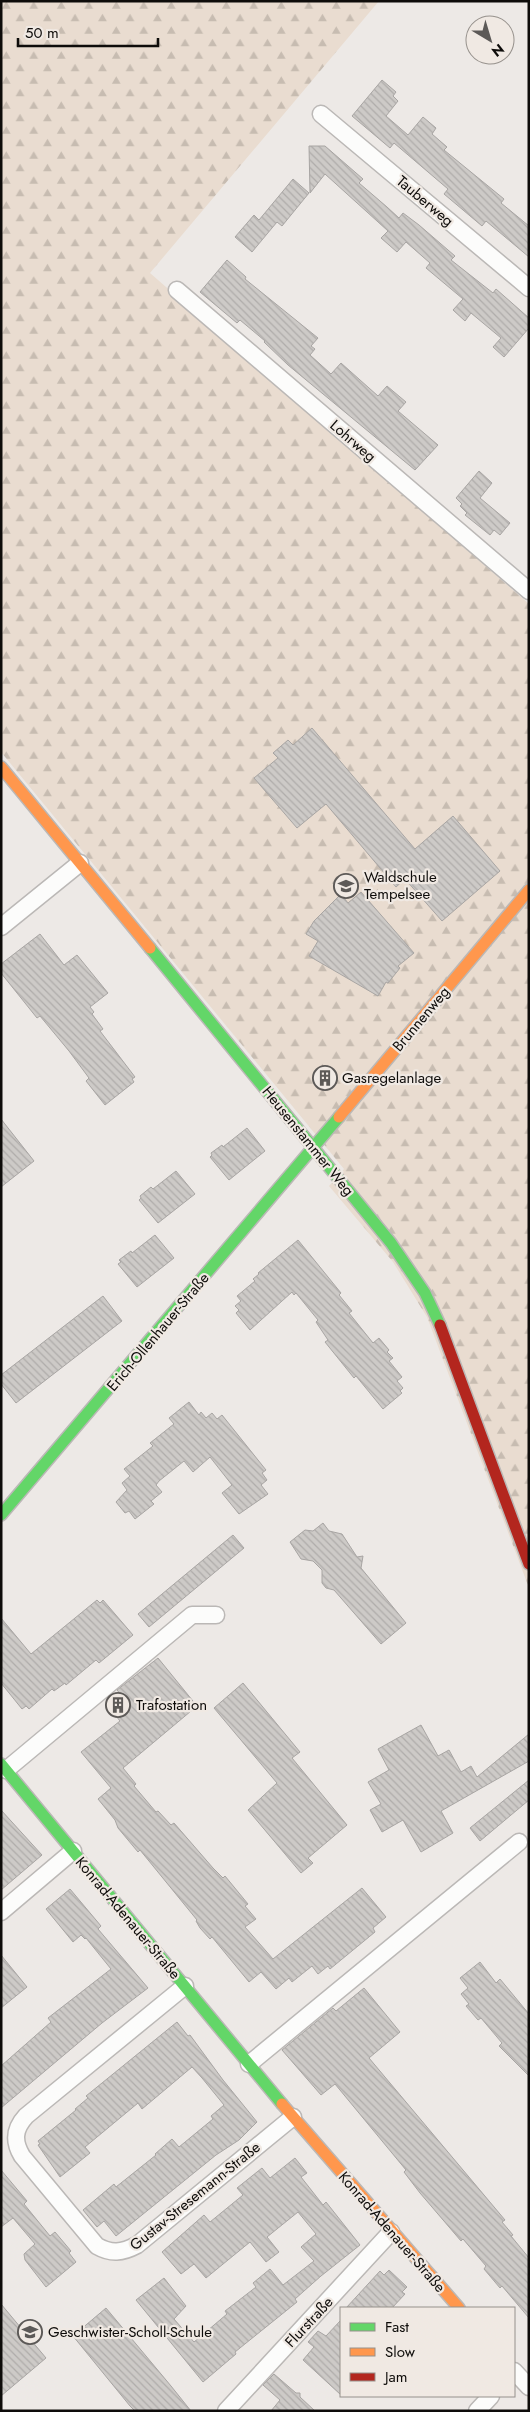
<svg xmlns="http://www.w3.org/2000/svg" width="530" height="2412" font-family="Jost,sans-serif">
<defs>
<pattern id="forest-firs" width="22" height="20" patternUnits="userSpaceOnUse" patternTransform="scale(1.25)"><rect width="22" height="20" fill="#e9dcd0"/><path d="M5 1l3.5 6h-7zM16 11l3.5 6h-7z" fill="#c7bcb1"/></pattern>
<pattern id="building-back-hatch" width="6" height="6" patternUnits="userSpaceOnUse" patternTransform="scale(1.25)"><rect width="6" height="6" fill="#cdcac7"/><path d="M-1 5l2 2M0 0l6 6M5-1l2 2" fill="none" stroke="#afacaa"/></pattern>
</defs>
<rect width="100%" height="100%" fill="#ede9e6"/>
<polygon fill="url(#forest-firs)" points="1,1 379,1 150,273 529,604 529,1588 427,1317 393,1262 329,1186 344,1169 1,752"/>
<g fill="url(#building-back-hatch)" stroke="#a8a5a3">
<polygon points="382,80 396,92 393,96 398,101 386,116 408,135 423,117 436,128 432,134 447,147 444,150 504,199 501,203 529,226 529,257 486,221 482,226 444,194 448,189 394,143 390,148 352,116"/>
<polygon points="309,146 325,146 363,179 359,183 387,207 399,218 403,213 419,225 455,256 451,260 493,293 496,289 529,318 529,328 504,357 493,347 501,338 471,313 465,321 453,310 463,299 426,268 430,263 406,242 397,252 381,238 388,231 325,174 310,193"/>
<polygon points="293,179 309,193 282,226 277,222 252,252 235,237 254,215 259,220"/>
<polygon points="227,260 246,277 245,279 318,338 311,346 315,349 310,355 331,374 341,363 378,396 387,386 406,402 398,411 438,445 415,470 288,365 264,342 265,341 240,320 237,323 200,292"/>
<polygon points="479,471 492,483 480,498 510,523 500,535 494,530 490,535 465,515 467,513 460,506 462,504 456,498"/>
<polygon points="312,728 415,849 453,816 500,871 442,921 405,879 396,887 326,804 297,828 254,778 278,758 273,753 288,740 293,745"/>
<polygon points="361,892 414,953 398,966 400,968 388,983 386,982 378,996 309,956 318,941 306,934 314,921 341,894 348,903"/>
<polygon points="40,934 64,965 77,955 108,993 90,1007 94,1012 92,1014 103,1029 100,1031 135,1077 132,1079 134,1082 105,1105 86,1081 89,1078 69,1051 40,1016 37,1018 1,973 1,964"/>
<polygon points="1,1119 34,1161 1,1187"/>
<polygon points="247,1128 265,1151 229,1180 210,1157 212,1155 211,1153 222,1145 223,1147"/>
<polygon points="176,1171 195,1194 158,1223 139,1200 141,1198 140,1196 151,1187 153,1189"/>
<polygon points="155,1235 174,1258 137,1287 118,1264 121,1262 119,1260 131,1251 132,1253"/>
<polygon points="298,1240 341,1293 339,1295 352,1311 349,1313 373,1343 379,1338 389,1350 387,1352 393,1358 389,1361 402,1377 397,1381 403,1388 400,1391 402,1393 383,1409 356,1376 354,1378 325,1342 328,1340 316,1322 318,1320 296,1293 294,1295 292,1292 250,1330 236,1313 239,1310 235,1306 241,1301 237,1296 255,1281 253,1279 259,1274 258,1273"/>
<polygon points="103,1296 122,1321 16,1403 1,1384 1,1375"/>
<polygon points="189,1402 199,1415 201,1412 206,1418 212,1413 217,1419 222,1415 266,1470 262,1473 267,1480 261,1485 268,1494 239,1514 222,1493 232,1485 210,1457 193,1472 184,1461 159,1481 156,1485 162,1492 151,1501 154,1504 135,1519 129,1511 125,1513 116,1502 127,1490 122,1483 130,1476 124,1469 153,1446 150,1443 174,1424 169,1418"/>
<polygon points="323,1523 329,1531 342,1534 357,1557 363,1556 361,1568 406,1623 381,1644 334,1590 326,1588 322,1583 322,1570 313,1561 301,1559 290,1542 305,1530 313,1531"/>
<polygon points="233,1535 244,1548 149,1627 138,1614"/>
<polygon points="97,1600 100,1603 103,1600 133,1635 99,1663 96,1660 66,1685 65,1683 54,1691 52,1689 29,1709 26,1706 22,1709 1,1683 1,1618 31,1654"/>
<polygon points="158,1658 197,1706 123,1768 136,1784 134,1786 156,1812 158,1811 171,1825 174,1823 213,1868 223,1878 225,1876 248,1904 245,1906 256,1919 245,1927 273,1959 362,1888 386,1917 373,1928 375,1932 330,1969 328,1966 318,1974 312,1966 292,1982 289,1978 276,1989 261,1972 249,1982 212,1937 210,1939 200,1928 196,1921 197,1920 140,1850 138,1852 118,1828 115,1820 98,1799 111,1788 81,1752 120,1721 109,1707 122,1696 117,1690"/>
<polygon points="243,1683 300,1752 292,1758 347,1825 308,1858 313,1863 301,1873 248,1810 277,1783 214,1708"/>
<polygon points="421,1725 438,1756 449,1750 461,1772 471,1766 477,1777 529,1734 529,1761 441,1811 453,1833 421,1852 403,1820 382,1832 370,1810 381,1804 368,1782 389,1770 378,1749"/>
<polygon points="529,1780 529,1800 480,1841 470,1828"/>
<polygon points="1,1810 42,1855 1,1890"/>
<polygon points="70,1889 101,1926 98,1929 148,1988 102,2023 1,2108 1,2066 51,2022 48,2018 111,1969 86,1938 85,1939 81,1935 73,1942 46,1909"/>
<polygon points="1,1955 27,1987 1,2008"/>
<polygon points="480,1962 496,1983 500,1979 529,2014 529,2076 499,2046 502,2043 481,2018 478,2020 466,2006 469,2004 461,1994 468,1988 460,1978"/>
<polygon points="364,1988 400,2032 369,2058 505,2220 502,2222 513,2235 511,2236 529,2258 529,2318 502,2286 500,2288 484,2269 486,2266 463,2239 461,2241 420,2193 404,2172 406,2170 335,2084 321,2095 282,2050 333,2008 336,2011"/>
<polygon points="177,2022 188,2036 190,2035 223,2080 257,2122 239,2140 216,2155 116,2236 104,2221 97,2227 83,2210 114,2184 116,2187 156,2155 155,2154 172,2139 179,2147 213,2119 211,2116 224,2105 202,2078 192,2067 142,2109 138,2103 85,2147 90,2153 60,2177 38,2145 40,2144 38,2141 76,2110 75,2109 88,2098 86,2096"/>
<polygon points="295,2158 307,2173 301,2177 323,2205 326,2202 360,2245 321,2276 295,2299 297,2302 235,2352 236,2354 203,2382 136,2300 164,2278 186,2306 174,2319 194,2342 227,2314 225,2311 256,2287 253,2283 270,2269 283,2285 314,2261 301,2247 316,2234 298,2212 267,2237 279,2252 266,2262 250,2242 206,2278 194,2264 181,2274 162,2252 204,2215 210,2222 243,2195 237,2188 262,2168 270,2178"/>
<polygon points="1,2170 27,2201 24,2204 50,2236 55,2232 71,2251 69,2253 76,2262 46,2287 25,2260 24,2254 35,2244 13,2218 1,2227"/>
<polygon points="389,2270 407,2287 402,2292 405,2294 392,2308 346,2308 380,2271 384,2275"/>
<polygon points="1,2304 46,2358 1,2396"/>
<polygon points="106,2308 171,2386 191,2411 135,2411 130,2406 73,2336"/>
<polygon points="341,2320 341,2395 303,2360 314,2347 308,2342 318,2331 326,2336"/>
<polygon points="274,2374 296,2393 300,2393 300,2397 315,2411 271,2411 280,2400 263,2385"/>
</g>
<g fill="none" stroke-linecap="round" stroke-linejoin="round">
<defs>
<g id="street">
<polyline points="321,114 529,288"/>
<polyline points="177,290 529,591"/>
<polyline points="1,927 80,863"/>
<polyline points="6,1770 192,1615 216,1615"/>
<polyline points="1,1912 73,1851"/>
<path d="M185,1986L26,2116C14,2129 13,2141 22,2156L97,2246C111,2254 122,2253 137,2245L293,2117"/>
<polyline points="249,2064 519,1842"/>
<polyline points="514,2371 529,2387"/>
<polyline points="226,2411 391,2232"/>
<polyline points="477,2411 491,2396"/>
</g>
<g id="fast">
<polyline points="150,948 391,1243 425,1293 440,1325"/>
<polyline points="1,1515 339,1117"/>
<polyline points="1,1764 282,2104"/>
</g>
<g id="slow">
<polyline points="1,767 150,948"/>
<polyline points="339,1117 529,890"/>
<polyline points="282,2104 459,2308"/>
</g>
<polyline id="jam" points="440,1325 529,1564"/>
</defs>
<use href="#street" stroke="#bbb8b6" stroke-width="19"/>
<use href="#fast" stroke="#bbb8b6" stroke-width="14"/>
<use href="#slow" stroke="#bbb8b6" stroke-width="14"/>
<use href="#jam" stroke="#bbb8b6" stroke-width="14"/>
<use href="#street" stroke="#fcfcfb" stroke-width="16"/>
<use href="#fast" stroke="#63d668" stroke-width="11"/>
<use href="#slow" stroke="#ff974d" stroke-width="11"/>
<use href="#jam" stroke="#b3261e" stroke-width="11"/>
</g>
<defs>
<symbol id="school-ring" viewBox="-11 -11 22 22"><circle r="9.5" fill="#f0e9e3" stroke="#5c5957" stroke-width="1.5"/><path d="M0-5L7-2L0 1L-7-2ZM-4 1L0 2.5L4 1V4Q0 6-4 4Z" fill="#5c5957"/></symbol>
<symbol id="building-ring" viewBox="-11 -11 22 22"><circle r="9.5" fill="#f0e9e3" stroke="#5c5957" stroke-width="1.5"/><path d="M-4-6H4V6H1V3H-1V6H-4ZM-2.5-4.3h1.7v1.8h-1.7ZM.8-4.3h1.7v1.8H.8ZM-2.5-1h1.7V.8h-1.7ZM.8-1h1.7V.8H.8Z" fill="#5c5957"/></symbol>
</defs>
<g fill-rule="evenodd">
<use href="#school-ring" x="332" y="872" width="28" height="28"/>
<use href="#building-ring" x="311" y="1064" width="28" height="28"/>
<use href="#building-ring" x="104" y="1691" width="28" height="28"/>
<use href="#school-ring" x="16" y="2318" width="28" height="28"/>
</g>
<g text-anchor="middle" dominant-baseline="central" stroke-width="4.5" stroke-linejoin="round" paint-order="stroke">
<g font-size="15" fill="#0e0c0a" stroke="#f0e9e3">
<text transform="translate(425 201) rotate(40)">Tauberweg</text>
<text transform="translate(353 441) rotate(41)">Lohrweg</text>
<text transform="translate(421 1019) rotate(-50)">Brunnenweg</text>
<text transform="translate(308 1141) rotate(51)">Heusenstammer Weg</text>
<text transform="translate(158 1332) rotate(-50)">Erich-Ollenhauer-Straße</text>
<text transform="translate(128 1918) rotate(50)">Konrad-Adenauer-Straße</text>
<text transform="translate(195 2196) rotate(-39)">Gustav-Stresemann-Straße</text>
<text transform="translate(392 2232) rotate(49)">Konrad-Adenauer-Straße</text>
<text transform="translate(309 2322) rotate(-47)">Flurstraße</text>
</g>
<g font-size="15" fill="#0e0c0a" stroke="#f0e9e3" text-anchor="start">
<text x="364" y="877">Waldschule<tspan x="364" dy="17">Tempelsee</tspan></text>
<text x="342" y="1078">Gasregelanlage</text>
<text x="136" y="1705">Trafostation</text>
<text x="48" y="2332">Geschwister-Scholl-Schule</text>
</g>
</g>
<rect width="530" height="2412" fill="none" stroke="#0e0c0a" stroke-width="5"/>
<rect x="340" y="2307" width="175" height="90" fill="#f0e9e3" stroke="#96918c"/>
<rect x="350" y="2323" width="25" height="8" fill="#63d668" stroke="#96918c"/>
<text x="385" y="2332" font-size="15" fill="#0e0c0a">Fast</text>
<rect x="350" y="2348" width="25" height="8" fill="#ff974d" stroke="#96918c"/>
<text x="385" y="2357" font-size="15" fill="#0e0c0a">Slow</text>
<rect x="350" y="2373" width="25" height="8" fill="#b3261e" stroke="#96918c"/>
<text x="385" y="2382" font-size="15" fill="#0e0c0a">Jam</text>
<g transform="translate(490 40) rotate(142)"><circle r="24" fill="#f0e9e3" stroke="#96918c"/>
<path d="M0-4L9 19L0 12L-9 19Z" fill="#5c5957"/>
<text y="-8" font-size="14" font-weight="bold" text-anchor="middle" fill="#0e0c0a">N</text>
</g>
<path d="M18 38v8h140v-8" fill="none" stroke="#0e0c0a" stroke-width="2.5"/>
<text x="25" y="38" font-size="15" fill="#0e0c0a" stroke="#f0e9e3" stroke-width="4" paint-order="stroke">50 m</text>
</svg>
